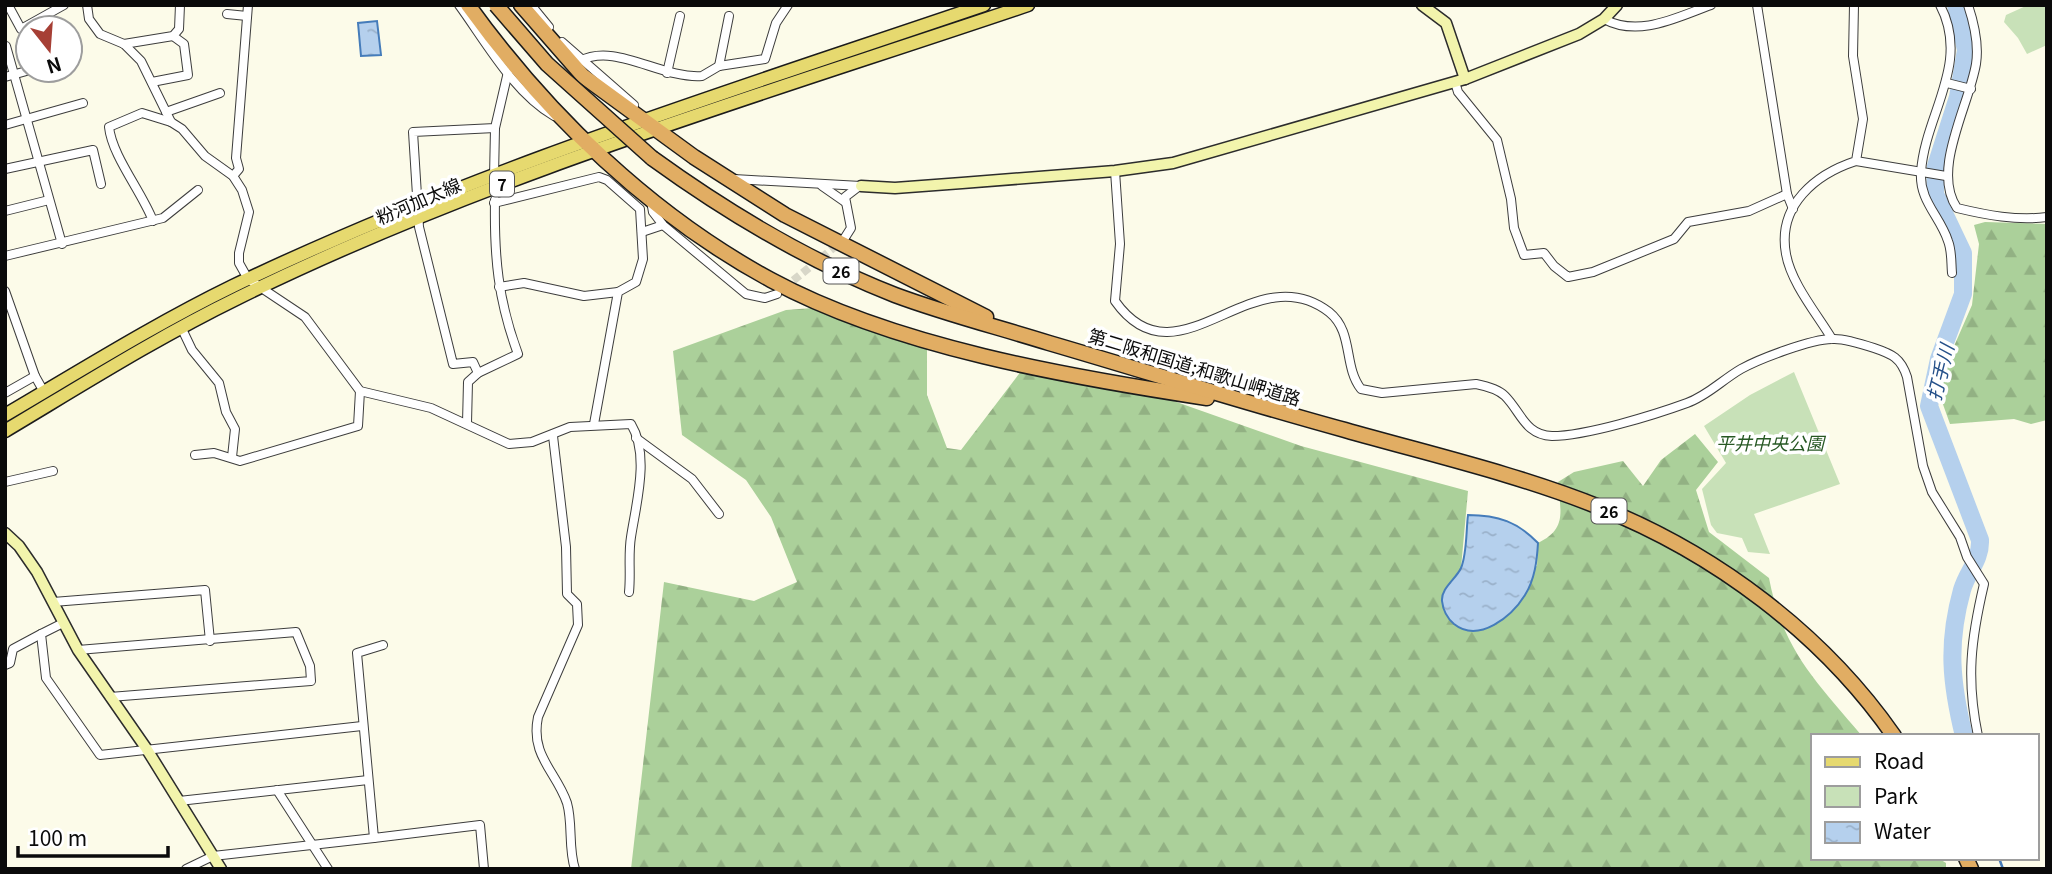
<svg xmlns="http://www.w3.org/2000/svg" width="2052" height="874" font-family="Georgia,'Noto Sans JP',serif">
<defs>
<pattern id="forest-firs" width="22" height="20" patternUnits="userSpaceOnUse" patternTransform="scale(1.75)"><rect width="22" height="20" fill="#abd09a"/><path d="M5 1l3.5 6h-7zM16 11l3.5 6h-7z" fill="#92b183"/></pattern>
<pattern id="water-ripples" width="26" height="14" patternUnits="userSpaceOnUse" patternTransform="scale(1.75)"><rect width="26" height="14" fill="#b5d0ed"/><path d="M2 4q2-2 4 0t4 0M15 11q2-2 4 0t4 0" fill="none" stroke="#9ab1ca"/></pattern>
</defs>
<rect width="100%" height="100%" fill="#fcfbe9"/>
<g fill="url(#forest-firs)">
<polygon points="1985,222 2047,224 2047,420 2031,424 2014,419 1950,424 1940,396 1941,376 1972,305 1979,244 1974,225"/>
<path d="M839,306L927,334V395L947,448L961,450L1025,366L1151,393L1301,446L1468,491L1461,568L1443,593L1537,566L1538,543C1568,529 1560,510 1558,482L1574,472L1623,461L1643,486L1661,460L1695,434L1718,462L1696,490L1709,532L1769,578C1783,651 1816,681 1862,736H1812V858H1938L1946,863V869H631L664,582L754,601L797,582L771,517L746,480L682,435L673,351L786,310Z"/>
</g>
<g fill="#c8e1b8">
<polygon points="2028,5 2047,5 2047,45 2027,54 2018,38 2004,22 2006,15"/>
<polygon points="1794,372 1840,484 1754,514 1770,554 1748,552 1742,538 1717,533 1711,525 1702,489 1726,463 1704,426 1750,395"/>
</g>
<g fill="url(#water-ripples)" stroke="#457cba" stroke-width="2">
<polygon points="377,21 381,55 361,56 358,23"/>
<path d="M1468,515C1498,515 1518,522 1538,543C1537,560 1535,579 1525,595C1512,616 1479,644 1454,624C1447,618 1443,610 1442,601C1441,588 1456,579 1461,568C1467,554 1466,531 1468,515Z"/>
</g>
<g fill="none" stroke-linecap="round" stroke-linejoin="round">
<polyline stroke="#457cba" stroke-width="2.5" points="1999,858 2003,869"/>
<path stroke="#b5d0ed" stroke-width="18" d="M1956,5L1966,50L1958,97L1936,166L1935,194L1963,253V294L1939,359L1929,406L1980,540C1981,560 1967,572 1962,590C1947,644 1951,683 1964,736"/>
<polyline stroke="#d8d7c8" stroke-width="8" stroke-dasharray="8 4" stroke-linecap="butt" points="784,288 842,241"/>
<defs>
<g id="street">
<polyline points="8,5 21,29 64,5"/>
<path d="M87,5L89,19L100,34L124,44L141,61L171,122L182,129L205,156L233,176L242,190L249,212L239,253V263L248,279L305,317L360,391L431,408L509,444L532,442L570,427L631,424C650,455 636,504 631,537C628,555 631,574 629,592"/>
<path d="M459,5C486,42 514,93 554,116"/>
<polyline points="531,5 549,27"/>
<polyline points="1757,5 1787,194 1793,209"/>
<path d="M1940,5C1971,64 1925,114 1921,172C1919,201 1940,216 1948,241C1952,251 1951,262 1952,273"/>
<path d="M1968,5C1974,23 1979,45 1976,64C1969,106 1931,170 1957,208C1986,215 2017,221 2047,217"/>
<polyline points="227,14 247,16"/>
<path d="M1604,19C1639,38 1677,17 1711,5"/>
<polyline points="562,42 634,105"/>
<polyline points="124,44 173,36 179,29 180,5"/>
<polyline points="6,46 62,244"/>
<path d="M580,61C615,42 661,79 702,76L719,66L765,59L776,23L788,5"/>
<polyline points="719,66 729,16"/>
<polyline points="667,73 680,16"/>
<polyline points="5,77 30,70"/>
<polyline points="152,82 188,75 184,44 173,36"/>
<polyline points="1455,82 1458,92 1497,140 1511,199 1514,228 1524,255 1544,253 1554,266 1568,277 1593,272 1674,239 1688,222 1749,211 1787,194"/>
<polyline points="1947,83 1971,89"/>
<polyline points="166,112 220,93"/>
<polyline points="5,125 83,103"/>
<polyline points="1856,161 1946,176"/>
<polyline points="5,169 93,150 101,184"/>
<path d="M1115,171L1120,244L1115,301C1178,390 1252,253 1329,312C1354,332 1343,366 1361,389L1382,393L1476,384C1486,386 1498,389 1505,396C1521,412 1525,435 1552,436C1586,436 1654,415 1687,403C1707,396 1722,380 1741,369C1759,359 1811,339 1832,339C1844,338 1862,344 1874,348C1892,354 1901,358 1907,377L1923,466L1932,492L1960,537L1967,557L1984,584C1971,639 1966,679 1978,736"/>
<polyline points="233,176 239,169 236,158 248,5"/>
<polyline points="494,177 495,128"/>
<polyline points="734,179 861,186"/>
<polyline points="822,186 845,202"/>
<polyline points="651,201 653,212 663,225 746,294 765,298 777,294"/>
<polyline points="494,203 599,177 607,180 640,209 643,259 636,282 618,292 594,424"/>
<polyline points="5,211 49,200"/>
<path d="M153,221C142,192 112,156 109,127L142,113L171,122"/>
<polyline points="642,232 663,225"/>
<polyline points="844,239 851,228 845,197 858,187"/>
<polyline points="5,256 163,218 198,190"/>
<polyline points="499,287 524,283 584,296 618,292"/>
<polyline points="5,291 35,376 44,392"/>
<polyline points="182,329 192,350 219,383 226,412 235,429 232,457"/>
<path d="M1832,339C1817,314 1791,283 1786,254C1777,205 1816,174 1856,161L1863,119L1853,56L1854,5"/>
<polyline points="478,373 473,362 453,364 419,227 413,132 495,128 508,72"/>
<polyline points="5,393 35,376"/>
<path d="M467,423L468,382L478,373L518,354C498,300 494,257 495,200"/>
<path d="M553,436L566,547L567,594L577,604L578,625L538,717C530,756 556,771 567,803C573,824 568,848 575,869"/>
<polyline points="636,438 692,479 719,514"/>
<polyline points="195,455 214,453 240,461 358,426 360,391"/>
<polyline points="5,482 53,471"/>
<polyline points="53,602 205,590 210,641"/>
<polyline points="63,623 41,634 46,678 100,755 362,726"/>
<polyline points="383,645 357,653 374,838 480,825 484,869"/>
<polyline points="78,650 296,632 310,666 311,681 110,697"/>
<polyline points="5,665 10,663 13,649 41,634"/>
<polyline points="277,790 328,869"/>
<polyline points="179,801 368,780"/>
<polyline points="186,869 213,856 374,838"/>
</g>
<g id="secondary">
<polyline points="1422,5 1446,23 1465,79"/>
<polyline points="861,186 895,188 962,183 1115,171 1173,163 1465,79 1579,34 1604,19 1617,5"/>
<polyline points="5,533 19,546 37,572 78,650 146,748 221,869"/>
</g>
<g id="primary">
<path d="M5,415C80,371 155,324 233,286C475,170 731,91 984,5"/>
<path d="M5,431C82,385 158,337 238,298C490,174 762,95 1028,5"/>
</g>
<g id="highway">
<path d="M468,5C548,116 651,215 771,280C895,347 1069,377 1207,398"/>
<polyline points="521,5 583,76 694,157 785,215 986,317"/>
<path d="M652,158C728,213 808,261 895,295C946,314 998,327 1049,343C1148,372 1246,403 1345,430C1429,454 1517,474 1599,507C1715,553 1823,634 1894,736"/>
<polyline points="1966,858 1971,869"/>
</g>
</defs>
<use href="#street" stroke="#3d3d3d" stroke-width="10"/>
<use href="#secondary" stroke="#2c2c2c" stroke-width="13"/>
<use href="#primary" stroke="#1b1b1b" stroke-width="15"/>
<use href="#highway" stroke="#1b1b1b" stroke-width="17"/>
<use href="#street" stroke="#fff" stroke-width="8"/>
<use href="#secondary" stroke="#f2f4ac" stroke-width="10"/>
<use href="#primary" stroke="#e6d96f" stroke-width="12"/>
<use href="#highway" stroke="#e1ad63" stroke-width="14"/>
<defs>
<polyline id="highway-bridge" points="496,5 547,64 652,158"/>
</defs>
<use href="#highway-bridge" stroke="#1b1b1b" stroke-width="17" stroke-linecap="butt"/>
<use href="#highway-bridge" stroke="#e1ad63" stroke-width="14"/>
</g>
<g text-anchor="middle" dominant-baseline="central" stroke-width="7" stroke-linejoin="round" paint-order="stroke">
<g fill="#fff" stroke="#545454" stroke-width="2">
<rect x="490" y="171.5" width="24" height="25" rx="5"/>
<rect x="823.5" y="258.5" width="35" height="25" rx="5"/>
<rect x="1591.5" y="498.5" width="35" height="25" rx="5"/>
</g>
<g font-size="16" font-weight="bold" fill="#0a0a0a">
<text x="502" y="184">7</text>
<text x="841" y="271">26</text>
<text x="1609" y="511">26</text>
</g>
<g font-size="18" fill="#0a0a0a" stroke="#fff">
<text transform="translate(418 200) rotate(-23)">粉河加太線</text>
<text transform="translate(1195 366) rotate(17)">第二阪和国道;和歌山岬道路</text>
</g>
<g font-size="18" font-style="italic" fill="#275824" stroke="#fff">
<text x="1770" y="442">平井中央公園</text>
</g>
<g font-size="19" font-style="italic" fill="#255089" stroke="#fff">
<text transform="translate(1939 372) rotate(-76)">打手川</text>
</g>
</g>
<rect width="2052" height="874" fill="none" stroke="#0a0a0a" stroke-width="14"/>
<rect x="1811" y="734" width="228" height="126" fill="#ffffff" stroke="#9d9d9d" stroke-width="2"/>
<rect x="1825" y="757" width="35" height="10" fill="#e6d96f" stroke="#9d9d9d" stroke-width="2"/>
<text x="1874" y="769" font-size="21" fill="#0a0a0a">Road</text>
<rect x="1825" y="786" width="35" height="21" fill="#c8e1b8" stroke="#9d9d9d" stroke-width="2"/>
<text x="1874" y="804" font-size="21" fill="#0a0a0a">Park</text>
<rect x="1825" y="822" width="35" height="21" fill="url(#water-ripples)" stroke="#9d9d9d" stroke-width="2"/>
<text x="1874" y="839" font-size="21" fill="#0a0a0a">Water</text>
<g transform="translate(49 49) rotate(163)"><circle r="33" fill="#ffffff" stroke="#9d9d9d" stroke-width="2"/>
<path d="M0-5L12 26L0 18L-12 26Z" fill="#a63f35"/>
<text y="-10" font-size="19" font-weight="bold" text-anchor="middle" fill="#0a0a0a">N</text>
</g>
<path d="M18 846v10h150v-10" fill="none" stroke="#0a0a0a" stroke-width="3.5"/>
<text x="28" y="846" font-size="21" fill="#0a0a0a" stroke="#ffffff" stroke-width="5" paint-order="stroke">100 m</text>
</svg>
